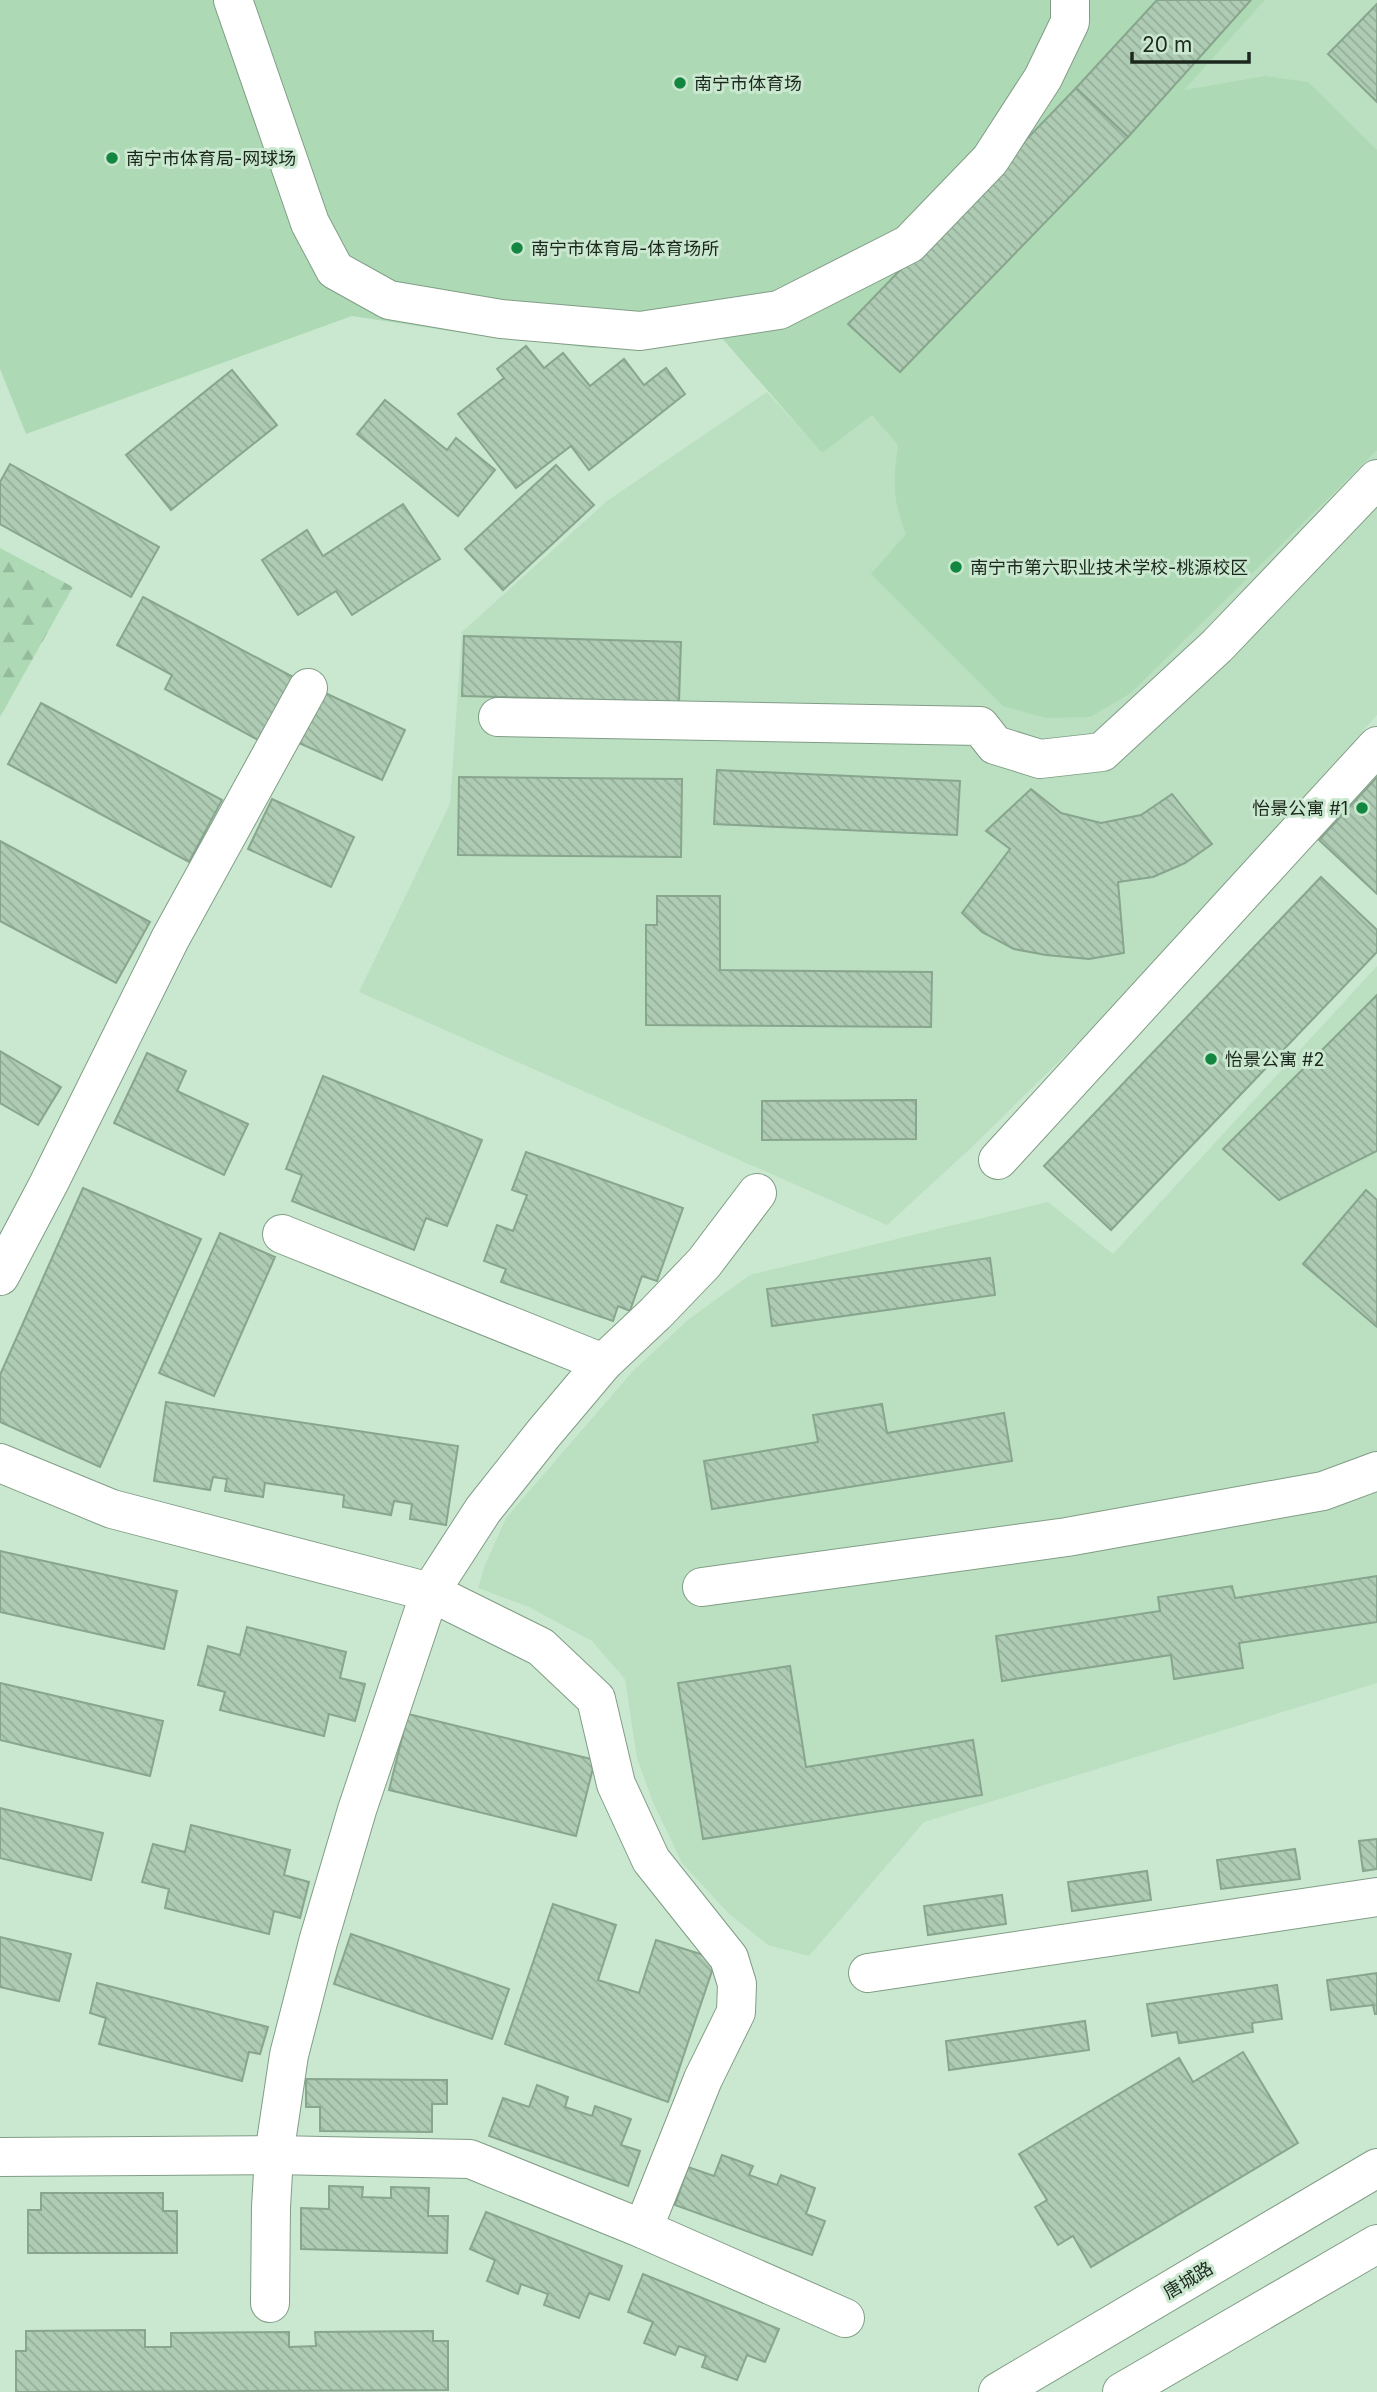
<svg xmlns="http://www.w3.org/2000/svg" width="1377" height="2392" font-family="Inter,'Noto Sans SC',sans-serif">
<defs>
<pattern id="forest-firs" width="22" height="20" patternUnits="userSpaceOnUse" patternTransform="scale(1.75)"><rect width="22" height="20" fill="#addab5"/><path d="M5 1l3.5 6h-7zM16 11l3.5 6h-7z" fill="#94bb9b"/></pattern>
<pattern id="building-back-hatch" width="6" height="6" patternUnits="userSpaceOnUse" patternTransform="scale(1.75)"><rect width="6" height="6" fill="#aecbb3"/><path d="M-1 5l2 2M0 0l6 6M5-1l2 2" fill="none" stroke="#95ae9a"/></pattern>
</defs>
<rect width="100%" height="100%" fill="#cae8cf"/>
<g fill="#bbdfc1">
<polygon points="1265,0 1377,0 1377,715 1272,832 1251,872 972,1147 887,1225 359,992 450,804 462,632 607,501 767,392 822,452 1100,180"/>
<polygon points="1377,966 1377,1683 924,1822 809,1956 768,1945 728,1913 682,1863 652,1800 637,1758 625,1679 592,1641 529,1607 478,1588 485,1565 506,1518 632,1372 689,1319 750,1275 1048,1202 1113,1254"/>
</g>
<polygon fill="url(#forest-firs)" points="0,548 73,587 0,717"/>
<path fill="#addab5" d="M0,0H1265L1184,90L1265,76L1308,82L1377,150V450L1131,693L1090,717L1046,718L1003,706L871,574L906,534C892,497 893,484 898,445L872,415L822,453L721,337L592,348L450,331L352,316L26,434L0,369Z"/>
<g fill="url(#building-back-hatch)" stroke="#88a58d" stroke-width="2">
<polygon points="1157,0 1251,0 1128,137 1076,88"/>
<polygon points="1377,4 1377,102 1328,54"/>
<polygon points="1076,88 1128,137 900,372 848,324"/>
<polygon points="526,346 544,368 563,353 590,386 624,359 644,385 666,368 685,394 589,470 571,446 516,488 458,414 504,378 497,369"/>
<polygon points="232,370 277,425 171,510 126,455"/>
<polygon points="385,400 447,450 456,438 495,470 458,516 357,434"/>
<polygon points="10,464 159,547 131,597 0,524 0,482"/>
<polygon points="556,465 594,505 503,590 465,549"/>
<polygon points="403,504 440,559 352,615 336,591 298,615 262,560 307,530 323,556"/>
<polygon points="143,597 293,677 258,740 165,689 172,675 117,645"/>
<polygon points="464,636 681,642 679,702 462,696"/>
<polygon points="323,692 405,730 382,780 299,743"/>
<polygon points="41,703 222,800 189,862 8,764"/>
<polygon points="717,770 960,781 957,835 714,824"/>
<polygon points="459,777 682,779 681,857 458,855"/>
<polygon points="1377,777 1377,894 1319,840"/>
<polygon points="1031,789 1061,813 1101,823 1141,815 1172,794 1212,844 1185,863 1153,877 1118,882 1124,953 1089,959 1046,955 1014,949 982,932 962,913 1010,849 986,831"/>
<polygon points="272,799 354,837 331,887 248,849"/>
<polygon points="0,841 150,922 116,983 0,921"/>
<polygon points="1321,877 1377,930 1377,952 1111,1230 1044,1166"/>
<polygon points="657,896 720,896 720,970 932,972 931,1027 646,1025 646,925 657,925"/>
<polygon points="1377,995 1377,1151 1279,1200 1223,1149"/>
<polygon points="0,1051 61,1087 38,1125 0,1103"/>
<polygon points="147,1053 186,1071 177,1091 248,1124 224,1175 114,1123"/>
<polygon points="323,1076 482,1140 447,1226 426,1218 414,1250 292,1201 302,1175 286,1169"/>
<polygon points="916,1100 916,1139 762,1140 762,1101"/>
<polygon points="526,1152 683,1208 657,1281 642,1276 630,1311 618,1306 613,1321 501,1282 506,1269 484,1261 497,1225 513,1231 527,1195 512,1190"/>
<polygon points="83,1188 201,1239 100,1467 0,1422 0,1375"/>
<polygon points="1366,1190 1377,1200 1377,1327 1303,1264"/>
<polygon points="220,1233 275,1257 214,1396 159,1373"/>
<polygon points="990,1258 995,1295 772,1326 767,1289"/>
<polygon points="166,1402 458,1446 446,1525 410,1519 412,1504 394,1501 391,1515 343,1507 344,1495 265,1483 263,1497 225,1491 227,1479 213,1477 210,1490 154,1481"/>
<polygon points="882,1404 887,1433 1004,1413 1012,1461 712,1509 704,1461 818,1442 813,1415"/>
<polygon points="0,1551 177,1591 164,1649 0,1612"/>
<polygon points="1377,1576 1377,1622 1239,1643 1243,1668 1174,1679 1171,1655 1002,1681 996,1636 1160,1611 1158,1597 1232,1586 1235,1598"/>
<polygon points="247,1627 346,1652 340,1678 365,1684 355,1721 329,1714 324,1736 220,1710 225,1692 198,1685 208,1646 240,1655"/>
<polygon points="790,1666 806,1767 973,1740 982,1795 703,1839 678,1683"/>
<polygon points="0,1683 163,1721 150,1776 0,1740"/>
<polygon points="408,1714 595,1760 576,1836 389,1790"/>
<polygon points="0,1808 103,1833 91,1880 0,1858"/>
<polygon points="191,1825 290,1850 284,1875 309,1882 300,1918 274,1911 269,1934 165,1908 169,1889 142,1882 153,1844 185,1852"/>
<polygon points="1377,1839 1377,1869 1363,1871 1359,1841"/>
<polygon points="1295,1849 1300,1879 1221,1889 1217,1860"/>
<polygon points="1147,1871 1151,1900 1072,1911 1068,1882"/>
<polygon points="1002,1895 1006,1924 928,1935 924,1906"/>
<polygon points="553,1904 616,1925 598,1980 639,1993 656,1940 716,1959 668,2102 505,2044"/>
<polygon points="351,1934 509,1989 492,2039 334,1984"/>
<polygon points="0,1937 71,1954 59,2001 0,1987"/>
<polygon points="1377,1973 1377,2014 1375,2014 1373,2005 1331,2010 1327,1980"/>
<polygon points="97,1983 268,2027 260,2054 249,2052 242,2081 99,2044 106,2018 90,2013"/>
<polygon points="1277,1985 1282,2019 1252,2023 1253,2032 1179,2043 1177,2032 1152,2036 1147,2004"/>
<polygon points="1085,2021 1089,2050 949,2070 946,2041"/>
<polygon points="1243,2052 1298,2143 1091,2267 1073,2236 1058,2245 1035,2207 1047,2200 1019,2154 1179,2058 1193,2082"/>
<polygon points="306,2079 447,2080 447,2104 432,2104 432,2132 320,2131 320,2107 306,2107"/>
<polygon points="537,2085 568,2097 565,2107 592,2116 595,2106 631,2119 621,2145 640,2151 628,2186 489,2136 503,2098 529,2107"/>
<polygon points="722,2155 753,2166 749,2175 777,2185 781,2175 815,2188 806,2214 825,2221 812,2255 675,2205 688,2167 714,2176"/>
<polygon points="329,2186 363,2187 362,2197 391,2198 391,2187 429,2188 428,2216 448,2216 447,2253 301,2249 301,2208 329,2209"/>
<polygon points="41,2193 163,2193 163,2211 177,2211 177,2253 28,2253 28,2210 41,2210"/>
<polygon points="486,2212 622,2266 609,2300 589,2293 579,2318 544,2305 548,2294 521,2284 518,2294 487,2281 495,2260 470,2249"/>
<polygon points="643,2274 779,2329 765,2362 747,2355 737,2380 702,2367 706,2356 679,2346 675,2355 644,2343 653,2322 628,2312"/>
<polygon points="145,2330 145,2347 171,2347 171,2333 289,2332 289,2347 316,2346 315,2332 433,2331 433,2341 448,2341 448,2390 16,2392 16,2351 26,2351 26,2331"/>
</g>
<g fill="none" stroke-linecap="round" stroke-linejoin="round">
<defs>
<g id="minor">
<polyline points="233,0 310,223 335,270 389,300 501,319 640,331 779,310 909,244 990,160 1043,78 1070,22 1070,0"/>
<polyline points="498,717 980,726 995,745 1040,759 1102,752 1217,646 1377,479"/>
<polyline points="998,1160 1377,746"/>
<polyline points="282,1234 603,1363"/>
<polyline points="0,1276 49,1183 170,939 308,688"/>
<polyline points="0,1463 112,1509 430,1592 541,1647 596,1699 616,1784 651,1860 729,1958 737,1984 736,2012 703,2079 643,2229 470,2159 274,2155 0,2157"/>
<polyline points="702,1587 1067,1537 1323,1491 1377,1471"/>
<polyline points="868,1973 1377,1897"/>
<polyline points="643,2229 845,2318"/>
<polyline points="270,2303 271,2207 274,2155 289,2055 318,1942 357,1810 430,1592 483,1510 544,1433 603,1363 656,1313 704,1263 757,1193"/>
</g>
<g id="major">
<polyline points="998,2392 1377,2168"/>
<polyline points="1122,2392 1377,2244"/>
</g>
</defs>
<use href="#minor" stroke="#819d86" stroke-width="40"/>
<use href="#major" stroke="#819d86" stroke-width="40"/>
<use href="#minor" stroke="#fff" stroke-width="38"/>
<use href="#major" stroke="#fff" stroke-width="38"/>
</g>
<g fill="#13863f" stroke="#cae8cf" stroke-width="2.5">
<circle cx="680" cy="83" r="7"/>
<circle cx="112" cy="158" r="7"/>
<circle cx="517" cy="248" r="7"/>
<circle cx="956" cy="567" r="7"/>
<circle cx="1362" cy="808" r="7"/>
<circle cx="1211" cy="1059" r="7"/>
</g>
<g text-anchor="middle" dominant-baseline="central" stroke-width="6" stroke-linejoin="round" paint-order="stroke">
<g font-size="18" fill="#1c281e" stroke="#cae8cf" text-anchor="start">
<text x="694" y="83">南宁市体育场</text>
<text x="126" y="158">南宁市体育局-网球场</text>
<text x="531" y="248">南宁市体育局-体育场所</text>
<text x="970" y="567">南宁市第六职业技术学校-桃源校区</text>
<text x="1348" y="808" text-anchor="end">怡景公寓 #1</text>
<text x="1225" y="1059">怡景公寓 #2</text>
</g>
<g font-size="18" fill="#1c281e" stroke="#cae8cf">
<text transform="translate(1188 2280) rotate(-31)">唐城路</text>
</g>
</g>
<path d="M1132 52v10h117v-10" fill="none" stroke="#1c281e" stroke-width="3.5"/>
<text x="1142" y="52" font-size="21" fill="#1c281e" stroke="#cae8cf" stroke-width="5" paint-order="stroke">20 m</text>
</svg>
